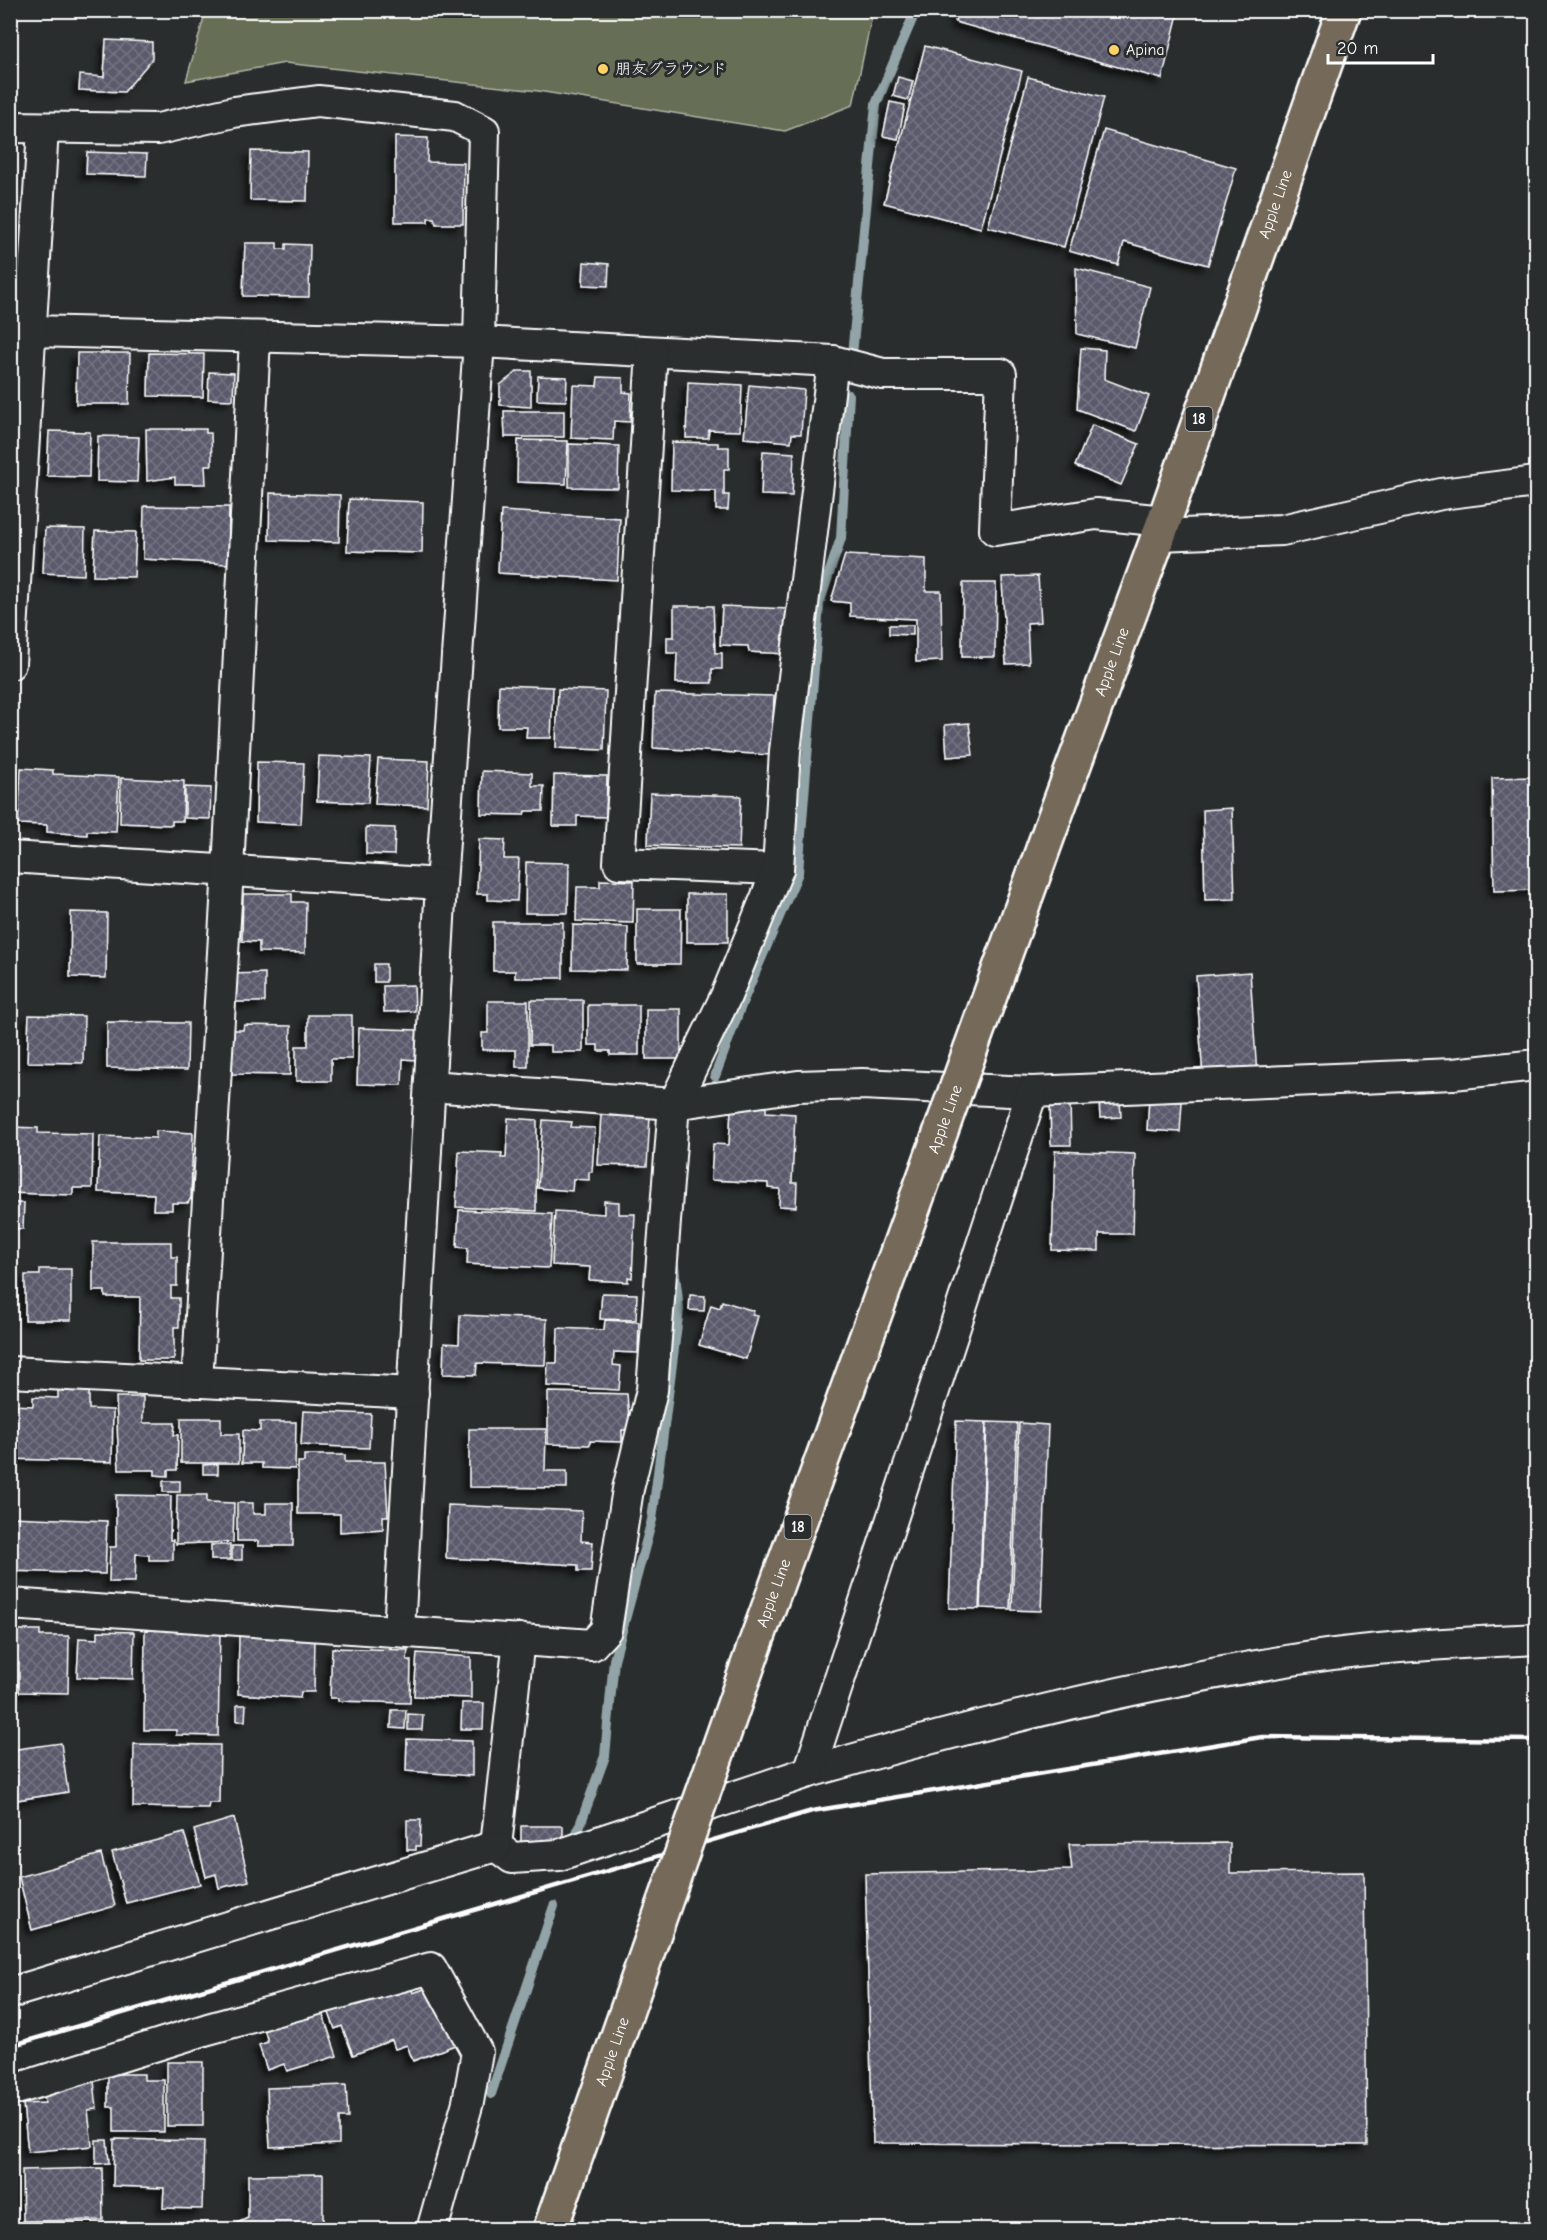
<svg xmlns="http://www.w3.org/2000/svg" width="1547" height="2240" font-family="'Comic Neue','Klee One',sans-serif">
<defs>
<pattern id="building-cross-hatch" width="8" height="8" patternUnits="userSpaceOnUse" patternTransform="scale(1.5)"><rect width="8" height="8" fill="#5a5a6c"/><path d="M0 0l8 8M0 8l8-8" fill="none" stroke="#737382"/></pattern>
<filter id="shadow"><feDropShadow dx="-5.5" dy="5.5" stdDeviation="3" flood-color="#0009"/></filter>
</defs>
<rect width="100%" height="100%" fill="#2a2d2e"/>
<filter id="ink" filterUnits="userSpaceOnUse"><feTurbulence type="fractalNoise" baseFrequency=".0167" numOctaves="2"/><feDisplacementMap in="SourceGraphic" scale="12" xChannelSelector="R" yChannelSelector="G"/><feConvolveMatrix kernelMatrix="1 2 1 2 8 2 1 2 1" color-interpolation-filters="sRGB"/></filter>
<g filter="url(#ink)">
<polygon fill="#666e54" stroke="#b2b6aa" stroke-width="1.5" points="206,11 206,10 873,11 853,105 785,131 538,91 285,63 186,81"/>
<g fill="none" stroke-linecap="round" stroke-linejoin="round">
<g stroke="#92a4a7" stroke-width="10">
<polyline points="852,355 876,104 916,10"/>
<polyline points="715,1076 742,1003 798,873 819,604 841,538 849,395"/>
<polyline points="572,1847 605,1756 614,1660 652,1520 679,1309 674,1266"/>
<polyline points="491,2094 554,1906"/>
</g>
</g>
<g fill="url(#building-cross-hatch)" stroke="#fff" stroke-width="1.5" filter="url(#shadow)">
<polygon points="958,10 1179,10 1162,79 955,22"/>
<polygon points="106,40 152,42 152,59 124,92 79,90 80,75 104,77"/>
<polygon points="925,46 1022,71 981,228 884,203"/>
<polygon points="898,77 913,81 908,100 893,96"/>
<polygon points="1028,77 1104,97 1064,247 988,227"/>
<polygon points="890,102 905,105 898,139 883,136"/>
<polygon points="1104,130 1236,168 1208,265 1124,242 1118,265 1069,251"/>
<polygon points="395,137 428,138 427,162 464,163 463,224 436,224 434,218 428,218 428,222 395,222"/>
<polygon points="251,151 308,152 307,201 250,200"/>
<polygon points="87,152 147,154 146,176 86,174"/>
<polygon points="245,243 277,243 277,249 286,249 286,244 310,245 309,297 243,296"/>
<polygon points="584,262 609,264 608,286 583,285"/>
<polygon points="1076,268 1150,287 1135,348 1077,334"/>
<polygon points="1081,348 1105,350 1104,379 1149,396 1136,431 1077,409"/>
<polygon points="77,353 130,353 129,404 76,404"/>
<polygon points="149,353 204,354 203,397 148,396"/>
<polygon points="518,371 531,371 531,407 500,405 500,385"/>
<polygon points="209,372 234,373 233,400 208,399"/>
<polygon points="538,376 567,377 566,401 537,400"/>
<polygon points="598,377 623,378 623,392 631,393 630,422 614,421 613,440 571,438 573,385 597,386"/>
<polygon points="688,382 742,385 740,431 709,430 708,438 686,438"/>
<polygon points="749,385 804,390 801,434 792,434 791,442 744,438"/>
<polygon points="504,411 564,411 564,437 505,437"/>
<polygon points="1092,425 1139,444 1121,485 1075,466"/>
<polygon points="146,429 206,429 206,433 211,433 212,465 205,465 206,484 175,484 175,477 147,481"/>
<polygon points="49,431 90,432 89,477 47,476"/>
<polygon points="98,436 139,437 137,482 97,481"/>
<polygon points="518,440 568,441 566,484 517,482"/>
<polygon points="672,442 718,443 718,447 729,447 729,469 724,469 724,495 729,495 728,510 716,510 716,491 671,490"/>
<polygon points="569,444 619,446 618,488 569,487"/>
<polygon points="763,451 794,453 792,496 761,495"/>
<polygon points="270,493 340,495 339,542 269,540"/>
<polygon points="349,499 423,502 422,553 347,551"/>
<polygon points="144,506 229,507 228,564 143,559"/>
<polygon points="501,511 620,518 617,580 498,573"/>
<polygon points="45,528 85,529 84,575 43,573"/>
<polygon points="95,531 136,532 134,577 93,576"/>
<polygon points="845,555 926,559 926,591 941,591 942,661 916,662 916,619 850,616 850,603 831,601"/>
<polygon points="1038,576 1041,622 1027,623 1029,663 1006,664 1002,577"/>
<polygon points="963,583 996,583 995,657 962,657"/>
<polygon points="674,606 713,606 715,653 722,653 722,669 712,669 712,683 676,683 677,653 667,653 667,637 674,637"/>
<polygon points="722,606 789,609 787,654 749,652 748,646 720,645"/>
<polygon points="889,625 913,625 913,635 889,634"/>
<polygon points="499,685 553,687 551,738 526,738 527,727 498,727"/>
<polygon points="558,689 606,691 604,750 556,748"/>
<polygon points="655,693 774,696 772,755 653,748"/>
<polygon points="969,723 973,755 947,757 945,725"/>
<polygon points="319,756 371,758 368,803 317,801"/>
<polygon points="378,759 429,761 427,806 375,804"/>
<polygon points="257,762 304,763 301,824 256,822"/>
<polygon points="21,768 53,770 53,774 119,777 116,832 87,831 87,835 47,832 47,825 18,824"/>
<polygon points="482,771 532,773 532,786 544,786 543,811 525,811 524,815 481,814"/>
<polygon points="554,775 607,776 606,817 577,816 577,826 553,826"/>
<polygon points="1536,777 1536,890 1494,891 1492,778"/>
<polygon points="121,778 184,781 183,821 172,821 172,825 120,823"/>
<polygon points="185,787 211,788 210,819 185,818"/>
<polygon points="650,793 741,796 739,848 648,845"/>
<polygon points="1232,808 1235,899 1205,900 1203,810"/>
<polygon points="366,827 395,828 394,855 366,854"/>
<polygon points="479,839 505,840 504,859 519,859 517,901 488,900 488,894 477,894"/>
<polygon points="526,862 569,863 568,913 525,913"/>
<polygon points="600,880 634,881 633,923 576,921 577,887 600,887"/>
<polygon points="243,894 292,894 292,902 306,902 305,953 259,952 259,942 242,941"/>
<rect x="687" y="894" width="41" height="48"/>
<polygon points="637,909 681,909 680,964 637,964"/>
<polygon points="71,912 107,913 106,978 70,977"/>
<polygon points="493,922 563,922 563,978 515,978 515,971 493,971"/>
<polygon points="573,925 628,927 627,970 572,969"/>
<rect x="374" y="964" width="12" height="18"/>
<polygon points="1250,972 1257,1075 1203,1078 1196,976"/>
<polygon points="265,973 265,1002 230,1002 230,974"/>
<polygon points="414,985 415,1011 384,1012 383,986"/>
<polygon points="531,1000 583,1000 583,1052 551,1052 551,1045 530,1045"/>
<polygon points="488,1001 528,1001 528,1067 516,1067 516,1050 482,1050 482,1033 488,1033"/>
<polygon points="588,1005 639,1005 639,1055 610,1055 610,1051 598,1051 598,1045 588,1045"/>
<rect x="646" y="1009" width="35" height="50"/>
<polygon points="29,1015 84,1016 83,1063 27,1062"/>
<polygon points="308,1015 352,1015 352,1059 331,1059 331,1081 296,1081 296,1046 308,1046"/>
<polygon points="107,1022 188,1023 187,1070 107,1068"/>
<polygon points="244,1025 291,1026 290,1075 232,1074 233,1030 243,1030"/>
<polygon points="359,1028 417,1030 416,1060 403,1059 402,1085 357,1084"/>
<polygon points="1050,1099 1070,1099 1071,1145 1051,1145"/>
<polygon points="1120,1099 1121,1117 1100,1118 1099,1100"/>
<polygon points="1149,1100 1182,1102 1180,1132 1147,1130"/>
<polygon points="746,1104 766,1105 766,1112 795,1114 792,1183 797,1183 796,1207 779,1206 780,1189 768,1188 768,1183 711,1180 713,1144 729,1145 731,1110 745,1110"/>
<polygon points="601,1115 650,1117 647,1166 598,1165"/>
<polygon points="508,1118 537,1120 536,1211 456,1207 459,1151 502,1153 501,1158 506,1158"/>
<polygon points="543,1120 572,1122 571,1127 595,1128 592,1172 589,1172 589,1180 573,1179 572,1191 538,1188"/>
<polygon points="10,1127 38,1128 38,1133 93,1134 92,1188 73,1188 73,1195 10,1193"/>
<polygon points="156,1131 193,1133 191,1198 188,1203 172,1203 172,1210 153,1210 154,1194 98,1192 100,1136 156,1138"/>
<polygon points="1055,1151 1135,1154 1133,1234 1099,1234 1099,1251 1052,1250"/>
<polygon points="604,1201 619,1202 619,1214 635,1214 632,1278 628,1277 628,1282 589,1280 590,1267 552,1265 555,1211 604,1214"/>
<polygon points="10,1203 24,1203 23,1229 10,1228"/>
<polygon points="459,1210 552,1214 549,1268 467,1264 468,1248 457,1247"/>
<polygon points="93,1242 171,1242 171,1257 177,1257 177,1286 171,1286 171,1298 179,1298 179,1327 174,1327 174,1360 139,1360 140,1297 105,1297 105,1291 93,1291"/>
<polygon points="40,1269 71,1269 71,1320 25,1320 25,1275 40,1275"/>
<polygon points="602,1293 637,1294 636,1320 600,1319"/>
<polygon points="690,1295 705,1296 704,1311 689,1310"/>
<polygon points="722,1301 754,1311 752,1315 758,1316 746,1359 699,1345 711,1305 720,1308"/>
<polygon points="460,1315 547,1319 545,1365 477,1363 476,1375 443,1374 444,1343 459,1344"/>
<polygon points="605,1320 639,1322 638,1353 614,1352 613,1365 621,1366 619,1390 547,1386 548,1363 557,1363 558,1328 604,1330"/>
<polygon points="58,1389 89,1390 89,1409 113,1410 112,1462 12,1459 13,1405 33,1406 33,1397 58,1398"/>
<polygon points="548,1392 627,1394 630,1430 622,1430 622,1442 590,1441 590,1445 548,1444"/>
<polygon points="116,1397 143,1397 143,1423 175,1423 174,1435 178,1435 177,1470 168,1470 168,1476 155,1475 155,1470 119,1470"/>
<polygon points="303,1411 371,1414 369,1448 301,1445"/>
<polygon points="181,1418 221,1418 221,1434 239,1434 239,1463 181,1463"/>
<polygon points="956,1421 986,1422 979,1609 949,1608"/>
<polygon points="260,1422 296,1422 295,1469 262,1468 262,1463 242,1463 243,1430 260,1431"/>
<polygon points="987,1422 1017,1423 1010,1609 980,1608"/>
<polygon points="1019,1423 1048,1425 1041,1611 1012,1610"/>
<polygon points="469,1429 546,1429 545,1471 567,1471 567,1488 469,1487"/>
<polygon points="304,1455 345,1455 345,1462 385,1462 388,1516 383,1516 383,1529 340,1532 340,1514 298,1514 298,1462 304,1462"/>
<polygon points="218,1464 218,1474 203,1474 203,1465"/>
<rect x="163" y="1481" width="17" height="11"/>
<polygon points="116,1495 171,1496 170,1540 173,1540 173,1560 149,1560 149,1555 136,1554 135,1582 109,1582 110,1547 116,1547"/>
<polygon points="177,1495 207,1495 207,1502 234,1503 233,1542 176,1544"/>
<polygon points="237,1503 253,1503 253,1514 266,1514 266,1503 293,1503 293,1546 258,1546 258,1541 237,1541"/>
<polygon points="448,1505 582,1511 581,1541 593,1542 591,1571 578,1571 578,1565 446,1558"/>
<polygon points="10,1517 107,1521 105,1574 10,1571"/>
<rect x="211" y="1545" width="19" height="15"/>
<rect x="232" y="1546" width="10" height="14"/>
<polygon points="10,1630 40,1630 40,1636 69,1636 68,1693 19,1692 19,1663 10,1663"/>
<polygon points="145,1630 220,1631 218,1736 176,1735 176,1730 144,1730"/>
<polygon points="98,1631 134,1632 133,1679 77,1677 79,1638 98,1639"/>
<polygon points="239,1636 315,1638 314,1692 301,1692 300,1698 238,1694"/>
<polygon points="332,1648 408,1650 407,1660 411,1660 410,1703 338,1701 338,1698 330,1698"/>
<polygon points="417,1653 471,1657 471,1698 414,1696"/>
<polygon points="462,1703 484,1703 483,1729 461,1729"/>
<polygon points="237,1705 246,1705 245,1721 237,1721"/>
<polygon points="392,1710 406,1710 405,1729 391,1728"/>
<polygon points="408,1714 423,1715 422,1730 408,1730"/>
<polygon points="407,1739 472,1741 472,1776 406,1771"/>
<polygon points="61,1743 68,1792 10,1801 10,1750"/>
<polygon points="134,1744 220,1745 219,1803 209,1803 208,1808 133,1807"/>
<polygon points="234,1818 249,1881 219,1888 216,1874 206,1877 194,1830"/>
<polygon points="407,1820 421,1820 420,1846 416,1846 416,1850 407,1850"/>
<rect x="521" y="1826" width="42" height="24"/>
<polygon points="184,1833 200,1884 126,1903 112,1852"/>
<polygon points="1230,1843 1230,1873 1364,1872 1367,2145 873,2143 865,1874 1072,1870 1069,1844"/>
<polygon points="101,1854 115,1906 32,1930 19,1877"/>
<polygon points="409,1980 413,1993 433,1986 455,2045 413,2061 407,2045 395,2049 392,2040 353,2055 342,2026 335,2029 328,2010"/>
<polygon points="320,2006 337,2056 287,2071 284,2064 267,2070 259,2045 268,2042 263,2025"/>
<rect x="167" y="2062" width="36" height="64"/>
<polygon points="108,2074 144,2074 144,2080 164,2080 164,2132 114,2132 114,2107 108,2107"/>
<polygon points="94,2081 97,2109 88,2110 92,2146 28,2152 23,2104 45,2103 44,2094 61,2092 60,2085"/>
<polygon points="346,2085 348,2118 339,2118 339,2144 270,2147 267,2088"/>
<polygon points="114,2139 204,2141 202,2209 163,2208 164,2188 113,2186"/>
<polygon points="96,2140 107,2140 109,2163 96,2164"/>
<polygon points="102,2168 103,2220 23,2221 22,2170"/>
<polygon points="323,2174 323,2226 259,2226 259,2230 235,2230 235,2224 248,2218 248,2175"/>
</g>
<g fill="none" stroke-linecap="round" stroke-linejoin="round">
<defs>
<g id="street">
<polyline points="10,127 158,129 234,112 318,101 455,116 484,131 479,342 441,884 399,1631"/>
<polyline points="31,331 479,342 833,361 883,374 1001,374 995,530 1096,514 1164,521"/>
<polyline points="652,352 619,863 778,869"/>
<polyline points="1159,535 1282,530 1441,494 1536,482"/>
<polyline points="10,664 43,129"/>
<polyline points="10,857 441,884"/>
<polyline points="430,1086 674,1104 798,1086 862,1084 1032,1092 1453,1074 1536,1065"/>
<polyline points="10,1372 413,1393"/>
<polyline points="197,1382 228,870 255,338"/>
<polyline points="10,1604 592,1645 606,1630 628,1489 652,1390 674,1104 726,996 778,869 785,751 833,361"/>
<path d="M809,1772C972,1725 1137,1684 1305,1658C1382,1646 1459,1643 1536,1639"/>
<polyline points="496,1846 512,1858 559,1855 809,1772 1032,1092"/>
<polyline points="496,1846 519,1639"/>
<polyline points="10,1993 496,1846"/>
<polyline points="10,2091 208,2029 431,1968 477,2052 468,2102 432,2230"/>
</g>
<g id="highway">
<path id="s1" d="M1051,827L1164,521L1344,10"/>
</g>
</defs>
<use href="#street" stroke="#fff" stroke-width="34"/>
<use href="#highway" stroke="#fff" stroke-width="38"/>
<use href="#street" stroke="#2a2d2e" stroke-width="30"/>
<use href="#highway" stroke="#746a5a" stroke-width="33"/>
<polyline stroke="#fff" stroke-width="4.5" points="10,2046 812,1811 1262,1737 1536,1740"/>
<defs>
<g id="highway-bridge">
<path id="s2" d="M550,2230L755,1645L1051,827"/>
</g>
</defs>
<use href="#highway-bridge" stroke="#fff" stroke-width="38" stroke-linecap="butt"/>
<use href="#highway-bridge" stroke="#746a5a" stroke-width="33"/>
</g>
</g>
<g fill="#ffd166" stroke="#2a2d2e" stroke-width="2">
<circle cx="1114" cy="50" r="6"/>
<circle cx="603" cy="69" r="6"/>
</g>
<g text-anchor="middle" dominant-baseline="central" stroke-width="6" stroke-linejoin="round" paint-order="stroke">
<g fill="#2a2d2e" stroke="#bfc0c0" stroke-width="1.5">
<rect x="1185.5" y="407" width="27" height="24" rx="4.5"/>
<rect x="784.5" y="1515" width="27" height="24" rx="4.5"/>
</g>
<g font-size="15" font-weight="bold" fill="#fff">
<text x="1199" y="419">18</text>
<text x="798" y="1527">18</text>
</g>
<g font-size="16" fill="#fff" stroke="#2a2d2e" text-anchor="start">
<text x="1126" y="50">Apina</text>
<text x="615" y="69">朋友グラウンド</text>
</g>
<g font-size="16" fill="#fff" stroke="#2a2d2e">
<text stroke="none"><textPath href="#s1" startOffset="662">Apple Line</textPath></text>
<text stroke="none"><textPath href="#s1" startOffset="176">Apple Line</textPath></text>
<text stroke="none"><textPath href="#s2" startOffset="1179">Apple Line</textPath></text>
<text stroke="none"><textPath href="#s2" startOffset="675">Apple Line</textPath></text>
<text stroke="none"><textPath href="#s2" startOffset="189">Apple Line</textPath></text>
</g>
</g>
<rect width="1547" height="2240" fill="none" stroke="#2a2d2e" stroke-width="36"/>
<rect x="18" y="18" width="1511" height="2204" fill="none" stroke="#fff" stroke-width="2" filter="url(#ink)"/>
<path d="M1328 54v9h105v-9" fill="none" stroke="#ffffff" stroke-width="3"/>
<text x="1337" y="54" font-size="18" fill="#ffffff" stroke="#2a2d2e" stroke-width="4.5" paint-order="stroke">20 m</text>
</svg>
